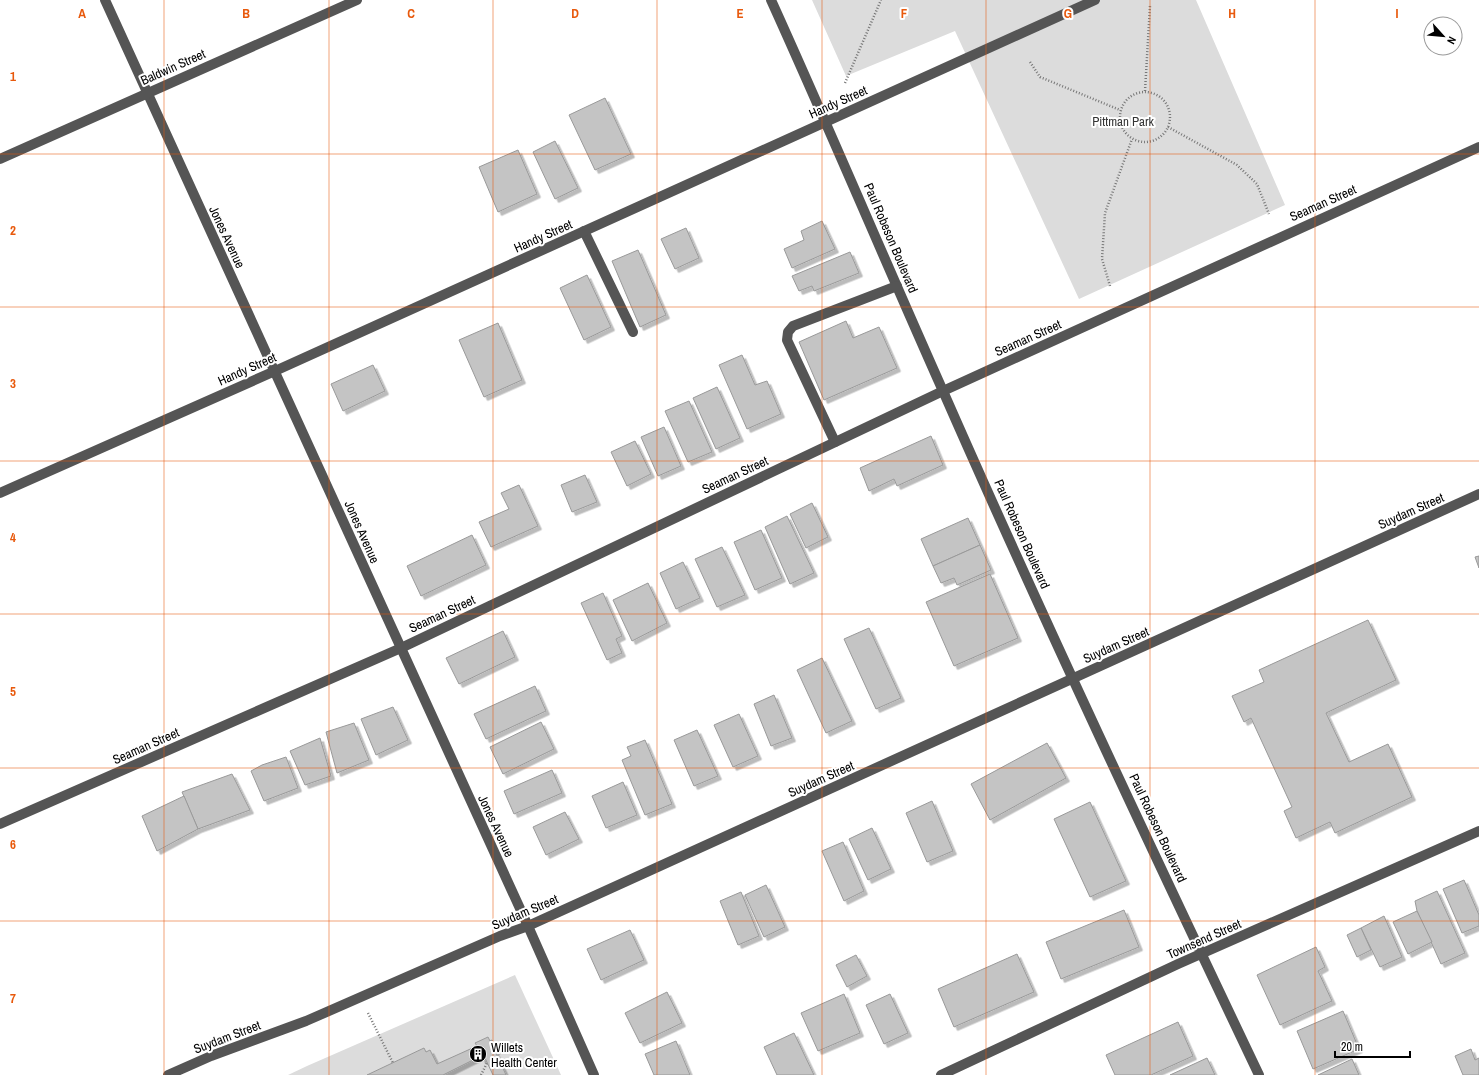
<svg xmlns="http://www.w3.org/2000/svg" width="1479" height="1075" font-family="'Archivo Narrow',sans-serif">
<defs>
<filter id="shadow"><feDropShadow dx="3.5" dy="3.5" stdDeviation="0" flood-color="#0004"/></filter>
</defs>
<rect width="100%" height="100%" fill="#fff"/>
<g fill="#dcdcdc">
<polygon points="812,0 1196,0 1285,205 1079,299 955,31 846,76"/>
<polygon points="515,975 561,1075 288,1075 307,1066"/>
</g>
<g fill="#c4c4c4" stroke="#999" filter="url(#shadow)">
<polygon points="605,98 631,154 595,170 569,115"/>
<polygon points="555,141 578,188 555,199 533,152"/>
<polygon points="518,150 537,194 498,212 479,167"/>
<polygon points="822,221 835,249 792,268 784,249 804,240 801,231"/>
<polygon points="686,228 699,258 675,269 661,239"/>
<polygon points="638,250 666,315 640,327 612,261"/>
<polygon points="850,252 859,273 814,291 812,286 799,291 792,276"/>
<polygon points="587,275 611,327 584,340 560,288"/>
<polygon points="846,321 853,338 879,327 897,368 824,400 799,342"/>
<polygon points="498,323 522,380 484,397 459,340"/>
<polygon points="742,355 755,385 767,381 781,414 747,429 719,365"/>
<polygon points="373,365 385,391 343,411 331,384"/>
<polygon points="717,387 740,438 716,449 693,398"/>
<polygon points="689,401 712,452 688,462 665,411"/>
<polygon points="664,427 681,466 658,476 641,437"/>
<polygon points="931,436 943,465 897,486 894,479 869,491 860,468"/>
<polygon points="635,441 651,474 627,486 611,452"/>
<polygon points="585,475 597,502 572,512 561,485"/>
<polygon points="519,485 538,526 491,547 479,522 509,509 501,493"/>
<polygon points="812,503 828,537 806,548 790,514"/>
<polygon points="787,516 814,573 790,584 765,527"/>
<polygon points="968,518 980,545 933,566 921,539"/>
<polygon points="761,530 782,578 755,590 734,542"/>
<polygon points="472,535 486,565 421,596 407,566"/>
<polygon points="980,545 991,570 957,585 954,578 941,583 933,566"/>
<polygon points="722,547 745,595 717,607 695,559"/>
<polygon points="1479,556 1479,568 1475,557"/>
<polygon points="683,562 700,598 676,609 660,573"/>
<polygon points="990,574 1018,638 954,666 926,602"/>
<polygon points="648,583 667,623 632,641 613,600"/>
<polygon points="603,593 622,636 616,639 622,653 607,660 581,603"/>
<polygon points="1368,620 1396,680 1326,713 1349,762 1388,744 1412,797 1335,833 1330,822 1296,838 1284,811 1292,807 1251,718 1244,722 1232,696 1264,682 1259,670"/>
<polygon points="869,628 901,698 876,709 844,639"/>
<polygon points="503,631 515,657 459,684 446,658"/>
<polygon points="822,658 852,721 826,733 797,670"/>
<polygon points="535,686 546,711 486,739 474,714"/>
<polygon points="774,695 792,738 771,746 754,704"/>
<polygon points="393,707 408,740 376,755 361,719"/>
<polygon points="739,714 758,756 733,767 714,725"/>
<polygon points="541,722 554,749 503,774 490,747"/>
<polygon points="354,723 369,760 337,773 326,732"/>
<polygon points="697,730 718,776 694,786 674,740"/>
<polygon points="320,738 331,776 305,785 290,751"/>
<polygon points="645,740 672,804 645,815 622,760 631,756 627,747"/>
<polygon points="1047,743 1066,778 990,820 971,784"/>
<polygon points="286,757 298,788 264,801 251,771 262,765"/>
<polygon points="552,770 562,793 514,814 504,791"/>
<polygon points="232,774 250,810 198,829 182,792"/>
<polygon points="623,782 637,815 606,828 592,796"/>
<polygon points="184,796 198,829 157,851 142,816"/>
<polygon points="932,801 953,851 927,862 906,813"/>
<polygon points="1090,802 1126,881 1090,897 1054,819"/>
<polygon points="565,812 579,839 546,855 533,827"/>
<polygon points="872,828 891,869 868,880 849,839"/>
<polygon points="843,842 864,891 844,901 822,851"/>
<polygon points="1464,880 1479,915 1479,926 1462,933 1443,889"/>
<polygon points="766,885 785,927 764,937 745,895"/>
<polygon points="1437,891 1465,953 1441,964 1417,911 1415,901"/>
<polygon points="741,892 759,936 738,945 720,901"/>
<polygon points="1124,910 1139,947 1061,979 1046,942"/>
<polygon points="1417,911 1432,942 1408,954 1393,922"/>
<polygon points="1384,916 1402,957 1380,967 1361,928"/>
<polygon points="1361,928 1371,950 1357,957 1347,935"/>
<polygon points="630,930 644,960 601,980 587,949"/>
<polygon points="1316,947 1325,967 1318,971 1332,1001 1280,1025 1257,975"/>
<polygon points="1017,954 1034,992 954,1027 938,989"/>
<polygon points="856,955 867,976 847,987 836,965"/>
<polygon points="667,992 682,1023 640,1043 625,1013"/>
<polygon points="844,994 860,1033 818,1051 801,1013"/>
<polygon points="890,994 908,1033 884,1044 866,1005"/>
<polygon points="1343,1011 1359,1049 1313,1069 1297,1031"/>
<polygon points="1178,1022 1193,1056 1151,1075 1115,1075 1106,1055"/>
<polygon points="794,1033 814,1075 777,1075 764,1047"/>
<polygon points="488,1037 490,1041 492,1040 497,1050 495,1051 506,1075 493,1075 485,1058 482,1060 481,1056 443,1075 367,1075 424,1048 426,1052 430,1050 437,1064 477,1046 475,1043"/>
<polygon points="676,1041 690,1075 654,1075 645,1054"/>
<polygon points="1471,1049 1475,1060 1479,1058 1479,1075 1463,1075 1455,1056"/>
<polygon points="1207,1058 1215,1075 1170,1075"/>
<polygon points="1352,1059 1359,1075 1318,1075"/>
</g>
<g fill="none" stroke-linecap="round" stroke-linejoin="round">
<g stroke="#777" stroke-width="2.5" stroke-dasharray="1 2" stroke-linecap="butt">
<polyline points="1030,62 1040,77 1120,110"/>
<polyline points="845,83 881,0"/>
<polyline points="1145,91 1150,6"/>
<circle cx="1145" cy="117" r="25"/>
<polyline points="1168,127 1237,165 1257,184 1269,214"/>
<polyline points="1110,286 1102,259 1105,213 1132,139"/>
<polyline points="368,1013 393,1063"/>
<polyline points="481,1075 487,1063"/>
</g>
<g stroke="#555" stroke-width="10">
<polyline points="105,0 528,926 594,1075"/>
<path d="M771,0C830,130 885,261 943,391C1044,621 1151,848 1259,1075"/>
<polyline points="0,159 357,0"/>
<polyline points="584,231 633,332"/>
<polyline points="835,442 787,340 788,332 793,326 897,286"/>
<polyline points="0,493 275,371 1095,0"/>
<polyline points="0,824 401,648 943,391 1479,147"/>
<polyline points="168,1075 211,1056 306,1021 500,936 528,926 1479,494"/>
<polyline points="941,1075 1178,964 1479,831"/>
</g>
</g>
<path fill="none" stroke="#e8590c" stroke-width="1" stroke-opacity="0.55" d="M164,0V1075M329,0V1075M493,0V1075M657,0V1075M822,0V1075M986,0V1075M1150,0V1075M1315,0V1075M0,154H1479M0,307H1479M0,461H1479M0,614H1479M0,768H1479M0,921H1479"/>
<defs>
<symbol id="building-disc" viewBox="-11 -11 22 22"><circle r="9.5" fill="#000" stroke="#fff"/><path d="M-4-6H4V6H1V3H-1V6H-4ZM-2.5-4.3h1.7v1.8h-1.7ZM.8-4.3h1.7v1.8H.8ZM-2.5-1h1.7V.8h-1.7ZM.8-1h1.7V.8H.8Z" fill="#fff"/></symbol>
</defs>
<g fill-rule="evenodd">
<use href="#building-disc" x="468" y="1044" width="20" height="20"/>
</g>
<g text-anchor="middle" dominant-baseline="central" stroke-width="4" stroke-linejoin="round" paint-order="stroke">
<g font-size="13" fill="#000" stroke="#fff">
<text transform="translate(173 67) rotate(-24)">Baldwin Street</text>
<text transform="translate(838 102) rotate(-24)">Handy Street</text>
<text transform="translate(1323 203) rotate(-24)">Seaman Street</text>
<text transform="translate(543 236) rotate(-24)">Handy Street</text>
<text transform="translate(227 237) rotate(65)">Jones Avenue</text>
<text transform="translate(891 238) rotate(67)">Paul Robeson Boulevard</text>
<text transform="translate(1028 338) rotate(-24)">Seaman Street</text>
<text transform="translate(247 369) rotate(-24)">Handy Street</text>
<text transform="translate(735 475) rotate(-25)">Seaman Street</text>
<text transform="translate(1411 511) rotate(-24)">Suydam Street</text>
<text transform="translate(362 532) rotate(66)">Jones Avenue</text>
<text transform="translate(1022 534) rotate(66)">Paul Robeson Boulevard</text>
<text transform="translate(442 614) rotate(-25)">Seaman Street</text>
<text transform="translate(1116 645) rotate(-24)">Suydam Street</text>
<text transform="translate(146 746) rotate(-24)">Seaman Street</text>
<text transform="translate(821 779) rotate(-24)">Suydam Street</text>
<text transform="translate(496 826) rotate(65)">Jones Avenue</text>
<text transform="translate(1158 828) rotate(65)">Paul Robeson Boulevard</text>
<text transform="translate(525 912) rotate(-23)">Suydam Street</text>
<text transform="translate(1204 939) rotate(-24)">Townsend Street</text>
<text transform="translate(227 1037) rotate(-21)">Suydam Street</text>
</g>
<g font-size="13" fill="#333" stroke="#fff">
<text x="1123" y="121">Pittman Park</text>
</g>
<g font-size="13" fill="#000" stroke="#fff" text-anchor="start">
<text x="491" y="1047">Willets<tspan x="491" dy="15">Health Center</tspan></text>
</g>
</g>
<g font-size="13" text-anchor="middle" font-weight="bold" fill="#e8590c" stroke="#fff" stroke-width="4" stroke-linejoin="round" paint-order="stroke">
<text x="82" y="18">A</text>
<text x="246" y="18">B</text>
<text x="411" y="18">C</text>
<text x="575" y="18">D</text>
<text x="740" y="18">E</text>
<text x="904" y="18">F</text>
<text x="1068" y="18">G</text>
<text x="1232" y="18">H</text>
<text x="1397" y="18">I</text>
<text x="13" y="81">1</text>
<text x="13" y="235">2</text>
<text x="13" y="388">3</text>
<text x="13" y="542">4</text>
<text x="13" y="696">5</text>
<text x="13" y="849">6</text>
<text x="13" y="1003">7</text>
</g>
<g transform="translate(1443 36) rotate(117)"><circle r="19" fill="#ffffff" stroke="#999999"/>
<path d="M0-3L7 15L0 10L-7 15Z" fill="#000000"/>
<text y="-6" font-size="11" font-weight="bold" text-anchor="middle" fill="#000000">N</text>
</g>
<path d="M1335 1051v6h75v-6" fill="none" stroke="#000000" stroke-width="2"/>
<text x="1341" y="1051" font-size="12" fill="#000000" stroke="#ffffff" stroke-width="3" paint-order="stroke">20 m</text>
</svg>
